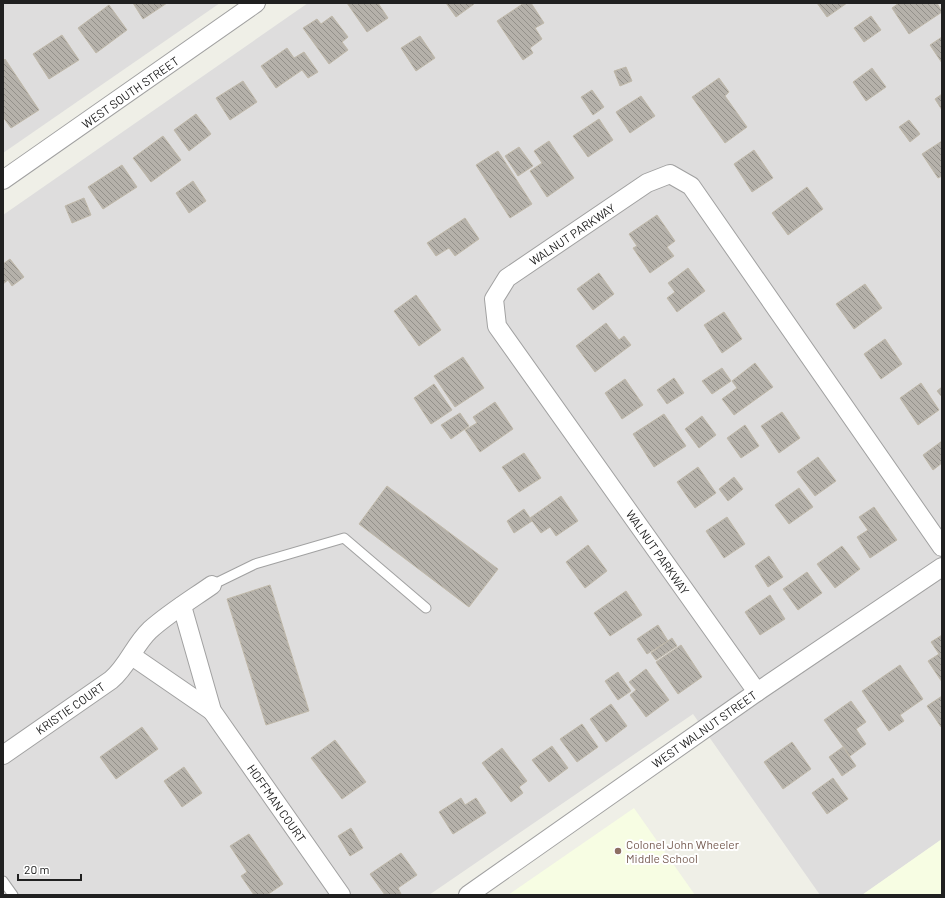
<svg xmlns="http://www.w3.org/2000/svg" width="945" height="898" font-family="Barlow,sans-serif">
<defs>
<pattern id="building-back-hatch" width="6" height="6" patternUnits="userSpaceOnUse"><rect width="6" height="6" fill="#b5b1aa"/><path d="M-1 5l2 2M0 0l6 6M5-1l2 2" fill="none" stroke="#93908a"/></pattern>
</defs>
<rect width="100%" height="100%" fill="#efefe7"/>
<g fill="#dedddd">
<polygon points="3,3 220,3 3,153"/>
<polygon points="308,3 942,3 942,839 862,895 820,895 693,714 429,895 3,895 3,215"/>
</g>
<g fill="#f7fde3">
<polygon points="634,808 695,895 508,895"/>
<polygon points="942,839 942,895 862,895"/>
</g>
<g fill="url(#building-back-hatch)" stroke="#c0b9aa">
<polygon points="133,3 167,3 143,19"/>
<polygon points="347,3 378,3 388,18 367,32"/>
<polygon points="446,3 473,3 474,4 456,17"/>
<polygon points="524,3 531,3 544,23 535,28 542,39 530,48 533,53 523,60 497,21"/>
<polygon points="817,3 847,3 827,17"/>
<polygon points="899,3 937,3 942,12 909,34 892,8"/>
<polygon points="109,5 127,30 96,53 78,28"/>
<polygon points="332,16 348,37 342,42 348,50 329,64 303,28 317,19 321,24"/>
<polygon points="871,16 881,30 864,42 854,28"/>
<polygon points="62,35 79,60 49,79 33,54"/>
<polygon points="420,36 435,58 416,71 401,48"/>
<polygon points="942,37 942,63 930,45"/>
<polygon points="287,48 294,58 304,52 318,72 308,78 302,70 276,88 261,66"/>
<polygon points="5,59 39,110 11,128 3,117 3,61"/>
<polygon points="626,67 632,81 620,86 614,71"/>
<polygon points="872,68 886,87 866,101 853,82"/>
<polygon points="719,78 729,92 725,96 747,127 725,143 692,97"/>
<polygon points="243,81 257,102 230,120 216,98"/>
<polygon points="592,90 604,107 593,115 581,97"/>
<polygon points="942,94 942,110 935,99"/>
<polygon points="641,96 655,116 630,133 616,112"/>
<polygon points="196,114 211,134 189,151 174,130"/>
<polygon points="599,119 613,140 588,157 573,136"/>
<polygon points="909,120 920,134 910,142 899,127"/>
<polygon points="163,136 181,160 151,182 133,158"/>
<polygon points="549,141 574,178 547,197 530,171 542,163 534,151"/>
<polygon points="942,141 942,176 938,178 922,154"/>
<polygon points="519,147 533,166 518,176 505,156"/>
<polygon points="754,150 773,178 752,192 734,164"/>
<polygon points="498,151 532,204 510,218 476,165"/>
<polygon points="122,165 137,187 103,209 88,187"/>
<polygon points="193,181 206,201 189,213 176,193"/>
<polygon points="807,187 823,209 788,235 772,213"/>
<polygon points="84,198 91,215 72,223 65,206"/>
<polygon points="657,215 675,241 667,247 674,256 650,273 633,248 637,246 629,234"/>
<polygon points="465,218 479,239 455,256 449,248 436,256 427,243"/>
<polygon points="10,259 24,277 12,286 8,280 3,284 3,264"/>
<polygon points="688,268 705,291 677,312 667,298 675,292 668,283"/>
<polygon points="599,273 614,294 593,310 577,289"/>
<polygon points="865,284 882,308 854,329 836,304"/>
<polygon points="416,295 441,330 419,346 394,311"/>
<polygon points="724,312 742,339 722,353 704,325"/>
<polygon points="606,323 619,340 624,336 631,345 595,372 576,346"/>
<polygon points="885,339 902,364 881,379 864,354"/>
<polygon points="463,357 484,388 455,407 434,376"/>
<polygon points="755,363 773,387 734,415 722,399 737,388 732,381"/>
<polygon points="722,368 731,381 712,394 702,381"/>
<polygon points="674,378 684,393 667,404 657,390"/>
<polygon points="625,379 643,405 622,419 605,393"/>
<polygon points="921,383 939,410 918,425 900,398"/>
<polygon points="434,384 452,410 431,424 414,398"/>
<polygon points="942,387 942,397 937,391"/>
<polygon points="495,402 513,429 480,452 465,430 477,423 473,417"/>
<polygon points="782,412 800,438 779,453 761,426"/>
<polygon points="460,413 469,426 451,439 441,425"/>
<polygon points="664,414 686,446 654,467 633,434"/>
<polygon points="702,416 716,435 699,448 685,429"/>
<polygon points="745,425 759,446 741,458 727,438"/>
<polygon points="942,441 942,463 933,470 923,455"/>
<polygon points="524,453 541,478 519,492 502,467"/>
<polygon points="818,457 836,481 815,496 797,472"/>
<polygon points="698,467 716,493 695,508 677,482"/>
<polygon points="734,477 743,489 728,501 719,489"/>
<polygon points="387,486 498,569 469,607 359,524"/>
<polygon points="799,488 813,507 789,524 775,505"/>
<polygon points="561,496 578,521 556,536 550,527 541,533 530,518"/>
<polygon points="874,507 897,540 870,558 857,537 868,530 859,517"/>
<polygon points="524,509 532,521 514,533 507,521"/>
<polygon points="727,517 745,544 724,558 706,531"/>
<polygon points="588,545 607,571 585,588 566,562"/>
<polygon points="842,546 860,569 835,588 817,564"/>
<polygon points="769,556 783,577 768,587 755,566"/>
<polygon points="807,572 822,593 798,610 783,589"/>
<polygon points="270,585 309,711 266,725 227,599"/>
<polygon points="626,591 642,615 610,636 594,613"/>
<polygon points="770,595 785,619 760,635 745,612"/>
<polygon points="658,625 668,641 647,654 637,639"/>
<polygon points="942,635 942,682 928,661 939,654 931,642"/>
<polygon points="672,638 677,646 656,660 651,653"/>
<polygon points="681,645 702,677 678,694 656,662"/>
<polygon points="900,665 923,699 900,715 904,721 889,731 862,691"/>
<polygon points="646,669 669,700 646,717 630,695 636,690 629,682"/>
<polygon points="618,672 631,691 618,700 605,681"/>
<polygon points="942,696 942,726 941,727 927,706"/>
<polygon points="851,701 866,722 856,729 866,744 850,756 824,720"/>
<polygon points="611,704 627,726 606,742 590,719"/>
<polygon points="582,724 598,747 577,762 560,739"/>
<polygon points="142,727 158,749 116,779 100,757"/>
<polygon points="335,740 366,782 342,799 311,758"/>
<polygon points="792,742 811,769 783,789 764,762"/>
<polygon points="552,746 568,768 549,782 532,760"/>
<polygon points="843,747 856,766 842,776 829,757"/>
<polygon points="502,748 527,781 519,787 523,793 511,802 482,763"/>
<polygon points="184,767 202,793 182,807 164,781"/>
<polygon points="833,778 848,799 827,814 812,793"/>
<polygon points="461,798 465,805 476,798 486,813 453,834 439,812"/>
<polygon points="351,828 363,848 350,856 338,836"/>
<polygon points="249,834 283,884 267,895 254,895 241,876 247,872 230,846"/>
<polygon points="401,853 417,875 398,888 401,894 399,895 385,895 370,874"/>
</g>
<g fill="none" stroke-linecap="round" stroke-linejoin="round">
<defs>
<g id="lane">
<polyline points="212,585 255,564 344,538 426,608"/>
<polyline points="3,881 13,895"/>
</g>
<g id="street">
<polyline points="3,180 256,3"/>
<polyline points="182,606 212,711 341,895"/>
<polyline points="132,656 212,711"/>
<polyline points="757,692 497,326 494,299 507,278 647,183 670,174 691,186 942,547"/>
<path d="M3,755L111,680C128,666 134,645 150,630C169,613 192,599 212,585"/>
<polyline points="468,895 757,692 942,567"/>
</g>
</defs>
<use href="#lane" stroke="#a1a1a1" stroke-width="11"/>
<use href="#street" stroke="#a1a1a1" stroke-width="20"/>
<use href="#lane" stroke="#fff" stroke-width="9"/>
<use href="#street" stroke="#fff" stroke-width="18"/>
</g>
<circle fill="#8d6e63" stroke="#fff" stroke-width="1.5" cx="618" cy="851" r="4"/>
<g text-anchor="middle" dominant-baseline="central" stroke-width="4" stroke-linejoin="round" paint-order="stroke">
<g font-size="12" fill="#202020" stroke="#fff">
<text transform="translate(130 92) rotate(-35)">WEST SOUTH STREET</text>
<text transform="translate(572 234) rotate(-34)">WALNUT PARKWAY</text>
<text transform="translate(658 552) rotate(55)">WALNUT PARKWAY</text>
<text transform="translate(70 708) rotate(-35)">KRISTIE COURT</text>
<text transform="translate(704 729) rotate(-35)">WEST WALNUT STREET</text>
<text transform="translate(277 803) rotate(55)">HOFFMAN COURT</text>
</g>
<g font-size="12" fill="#785e54" stroke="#fff" text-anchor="start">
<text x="626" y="844">Colonel John Wheeler<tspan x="626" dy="14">Middle School</tspan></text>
</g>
</g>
<rect width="945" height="898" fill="none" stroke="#202020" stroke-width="8"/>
<path d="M18 874v6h63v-6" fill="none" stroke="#202020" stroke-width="2"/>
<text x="24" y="874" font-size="12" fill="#202020" stroke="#ffffff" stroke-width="3" paint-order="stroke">20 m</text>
</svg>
